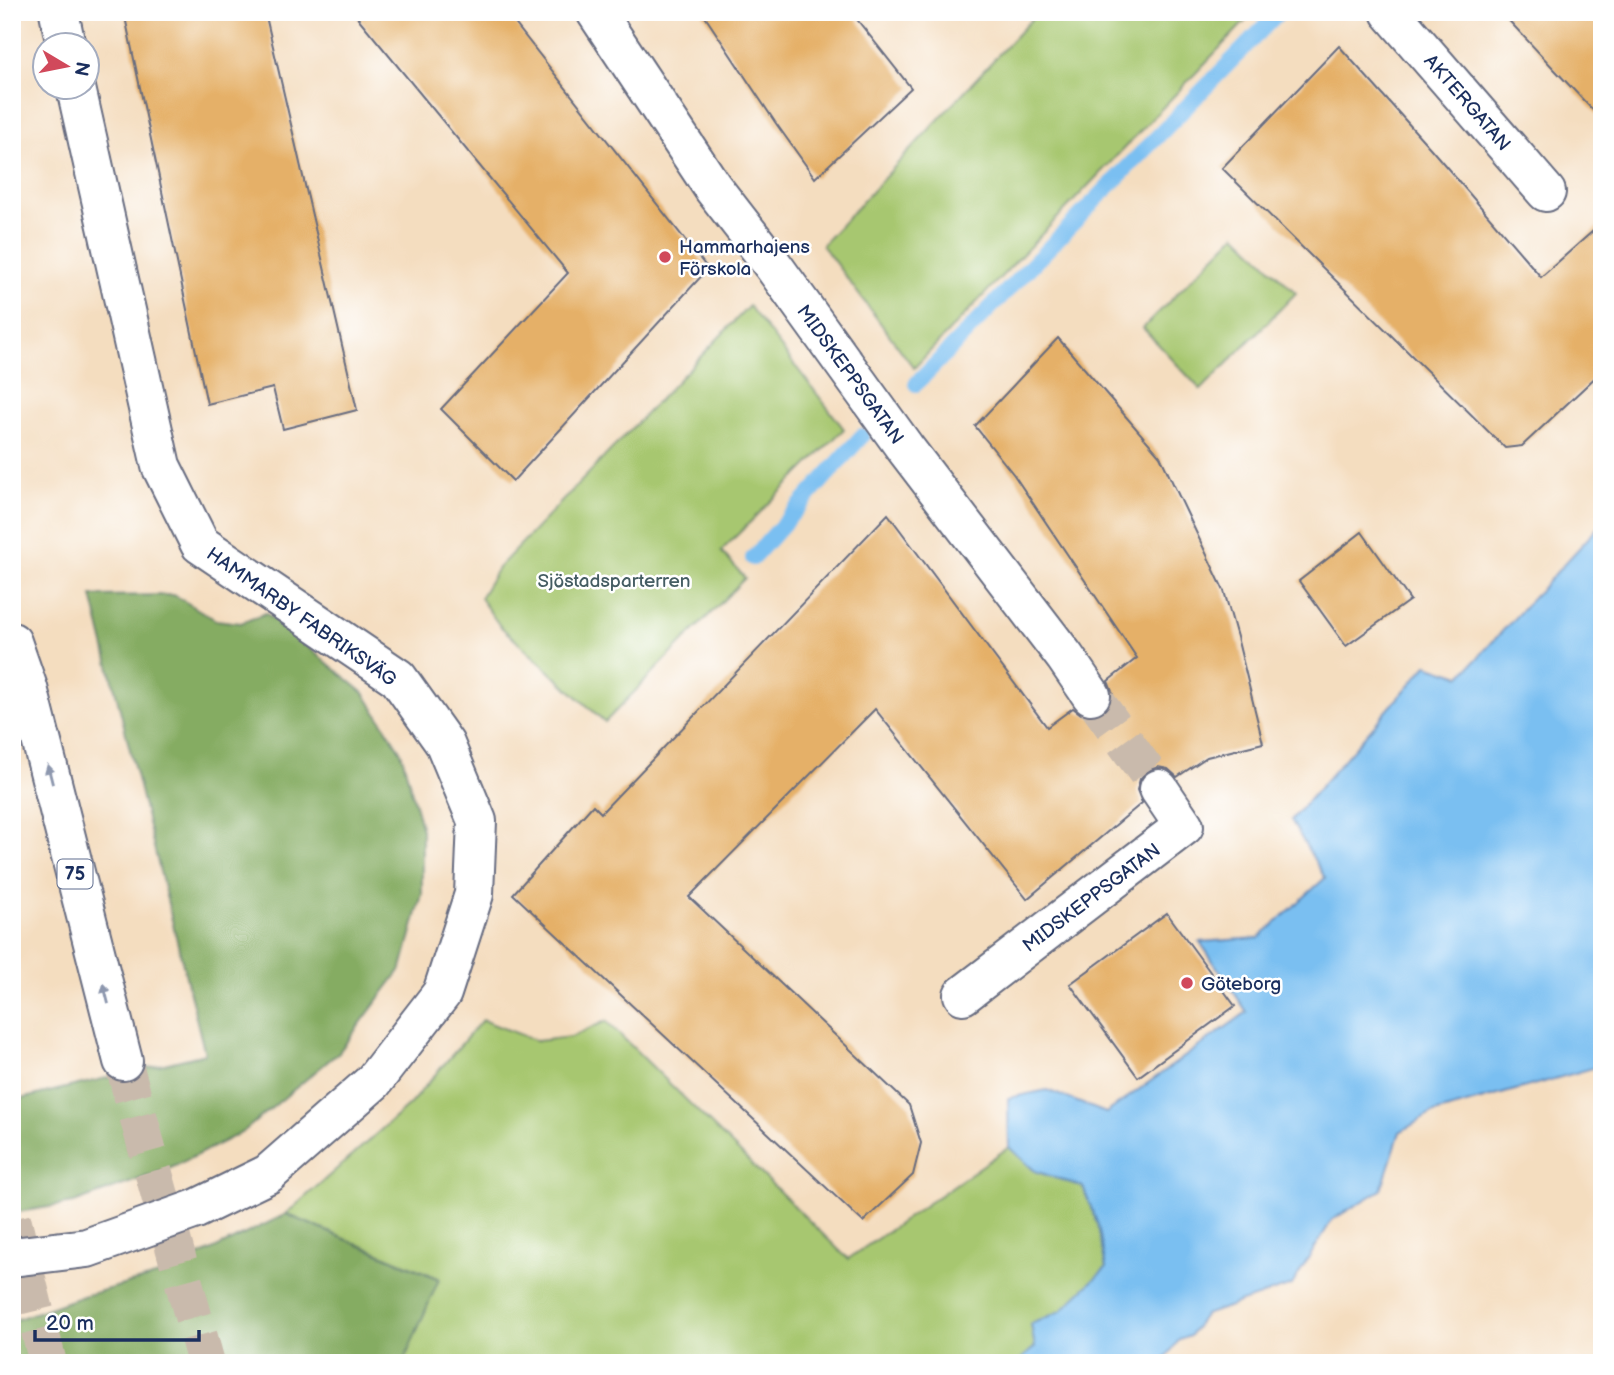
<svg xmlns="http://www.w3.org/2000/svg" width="1614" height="1375" font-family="'Balsamiq Sans',sans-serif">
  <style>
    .green { fill: #a7c76f; stroke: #617b66; stroke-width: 2 }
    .forest { fill: #85ac62; stroke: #506e60; stroke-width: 2 }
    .water { fill: #7abff1; stroke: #4a77a8; stroke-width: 2 }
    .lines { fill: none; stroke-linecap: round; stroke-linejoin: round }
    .stream { stroke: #7abff1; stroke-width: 16 }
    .building { fill: #e5b068 }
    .street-tunnel { stroke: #c9baac; stroke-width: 38; stroke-dasharray: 38 19; stroke-linecap: butt }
    .highway-tunnel { stroke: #c9baac; stroke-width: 38; stroke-dasharray: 38 19; stroke-linecap: butt }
    .street-casing { stroke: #676c80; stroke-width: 42 }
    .highway-casing { stroke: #676c80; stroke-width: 42 }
    .street { stroke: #fff; stroke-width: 38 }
    .highway { stroke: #fff; stroke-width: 38 }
    .oneway { fill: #8d97ae }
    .poi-dot { fill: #d1495b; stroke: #fff; stroke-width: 2.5 }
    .labels { text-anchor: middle; stroke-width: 5; stroke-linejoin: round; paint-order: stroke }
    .shield { fill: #fff; stroke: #5f6d8e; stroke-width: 2 }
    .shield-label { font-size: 18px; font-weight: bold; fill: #1b2f5e }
    .street-label { font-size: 19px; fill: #1b2f5e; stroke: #fff }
    .poi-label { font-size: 19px; fill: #1b2f5e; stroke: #fff; text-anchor: start }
    .park-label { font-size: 19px; fill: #455d63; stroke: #fff }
  </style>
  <rect width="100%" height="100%" fill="#fff"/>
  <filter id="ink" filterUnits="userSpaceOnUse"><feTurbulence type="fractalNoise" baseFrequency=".0143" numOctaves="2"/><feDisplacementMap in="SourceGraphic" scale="14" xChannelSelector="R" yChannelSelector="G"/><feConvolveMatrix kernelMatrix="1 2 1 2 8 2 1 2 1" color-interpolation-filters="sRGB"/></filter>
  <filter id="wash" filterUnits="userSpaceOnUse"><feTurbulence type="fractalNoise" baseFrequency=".00686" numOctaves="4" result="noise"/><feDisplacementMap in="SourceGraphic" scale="28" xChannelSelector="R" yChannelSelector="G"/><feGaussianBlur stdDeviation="1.57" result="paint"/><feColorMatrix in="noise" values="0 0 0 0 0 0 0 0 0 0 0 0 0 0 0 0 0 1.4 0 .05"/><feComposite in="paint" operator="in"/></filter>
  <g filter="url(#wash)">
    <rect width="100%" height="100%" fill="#f4ddbf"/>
    <path class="green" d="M 1038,12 L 1254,12 L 914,368 L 822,245 Z
      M 1236,234 L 1296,293 L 1201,390 L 1143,328 Z
      M 749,306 L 844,429 L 721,551 L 745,578 L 605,722 L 500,626 L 480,598 L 498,568 Z
      M 482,1020 L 537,1041 L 571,1037 L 606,1021 L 848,1259 L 1009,1147 L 1035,1171 L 1083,1187 L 1098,1225 L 1106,1268 L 1061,1311 L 1031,1324 L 1035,1347 L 1017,1363 L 403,1363 L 439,1278 L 286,1214 L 410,1104 Z"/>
    <path class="forest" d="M 174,595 L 216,620 L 241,623 L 266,613 L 364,693 L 401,752 L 422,830 L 422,894 L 402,968 L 339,1052 L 243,1132 L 173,1167 L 74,1203 L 12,1213 L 12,1101 L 205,1054 L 92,596 Z
      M 286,1214 L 439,1279 L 403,1363 L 12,1363 L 12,1321 L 83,1296 L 163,1274 Z"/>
    <path class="water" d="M 1602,523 L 1602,1063 L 1600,1066 L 1431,1114 L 1400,1132 L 1381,1190 L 1332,1220 L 1292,1285 L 1204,1315 L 1190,1336 L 1179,1340 L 1162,1363 L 1017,1363 L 1035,1347 L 1031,1324 L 1061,1311 L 1106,1268 L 1098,1225 L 1083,1187 L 1035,1171 L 1009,1147 L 1008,1098 L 1047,1090 L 1106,1113 L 1247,1012 L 1200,942 L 1259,938 L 1325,878 L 1291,820 L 1427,665 L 1461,676 Z"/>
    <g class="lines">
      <path class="stream" d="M 916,384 L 1279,12
        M 753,558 L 862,436"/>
    </g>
    <g id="blocks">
      <path class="building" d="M 124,12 L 265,12 L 357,410 L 283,429 L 273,388 L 207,404 Z
        M 353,12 L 506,12 L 708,269 L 513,481 L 441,409 L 568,273 Z
        M 702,12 L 851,12 L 911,88 L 815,178 L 775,122 Z
        M 1501,12 L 1602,12 L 1602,120 L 1555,70 Z
        M 1339,46 L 1431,149 L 1541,277 L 1602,223 L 1602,371 L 1522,446 L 1505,448 L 1222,168 Z
        M 1058,338 L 1160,456 L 1224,591 L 1237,637 L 1263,743 L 1207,757 L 1177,777 L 1168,769 L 1158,767 L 1147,771 L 1140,779 L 1137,790 L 1142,803 L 1027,899 L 875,709 L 689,897 L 909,1105 L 921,1143 L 913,1175 L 863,1222 L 513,894 L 593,805 L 601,813 L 888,514 L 1047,727 L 1073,708 L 1081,714 L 1092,717 L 1104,713 L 1110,705 L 1113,694 L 1108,681 L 1137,658 L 1014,475 L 975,426 Z
        M 1362,532 L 1410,600 L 1346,646 L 1299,581 Z
        M 1167,913 L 1235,1006 L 1138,1077 L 1070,984 Z"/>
    </g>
  </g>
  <g filter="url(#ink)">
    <use href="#blocks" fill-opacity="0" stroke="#676c80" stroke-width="2"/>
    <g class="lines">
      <path class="street-tunnel" d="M 1091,695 L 1159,789"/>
      <path class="highway-tunnel" d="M 123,1061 L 206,1363
        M 12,1219 L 48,1363"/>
      <defs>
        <path id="street" d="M 59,12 L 66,46
          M 596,12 L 713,188 L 772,264 L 905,448 L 1065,657 L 1091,695
          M 1390,12 L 1546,192
          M 963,995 L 1184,826 L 1159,789
          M 12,1257 L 87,1248 L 196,1209 L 268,1174 L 373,1082 L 442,993 L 474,894 L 477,821 L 445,744 L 398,678 L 200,544 L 161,466 L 76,88"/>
        <path id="highway" d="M 12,642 L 28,688 L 123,1061"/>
      </defs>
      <use href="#street" class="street-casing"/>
      <use href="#highway" class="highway-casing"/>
      <use href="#street" class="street"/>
      <use href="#highway" class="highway"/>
    </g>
    <defs><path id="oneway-solid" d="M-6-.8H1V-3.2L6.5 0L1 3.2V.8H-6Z" transform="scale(1.75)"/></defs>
    <g class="oneway">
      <use href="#oneway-solid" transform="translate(50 774) rotate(-104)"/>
      <use href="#oneway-solid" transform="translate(106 994) rotate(-104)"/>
    </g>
  </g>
  <g class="poi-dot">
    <circle cx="665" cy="257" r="7"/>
    <circle cx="1187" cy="983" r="7"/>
  </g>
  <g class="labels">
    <rect class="shield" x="57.5" y="859.5" width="35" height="29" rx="5"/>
    <g class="shield-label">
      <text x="75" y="880">75</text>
    </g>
    <g class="street-label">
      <text transform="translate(1468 102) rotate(49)" y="7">AKTERGATAN</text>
      <text transform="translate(851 374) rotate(54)" y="7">MIDSKEPPSGATAN</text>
      <text transform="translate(302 616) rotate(35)" y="7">HAMMARBY FABRIKSVÄG</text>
      <text transform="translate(1091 897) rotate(-37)" y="7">MIDSKEPPSGATAN</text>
    </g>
    <g class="poi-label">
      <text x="679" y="253">Hammarhajens<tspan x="679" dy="22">Förskola</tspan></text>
      <text x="1201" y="990">Göteborg</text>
    </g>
    <g class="park-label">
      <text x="614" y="587">Sjöstadsparterren</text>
    </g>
  </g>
  <rect width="1614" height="1375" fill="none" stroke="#fff" stroke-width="42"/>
  <g transform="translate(66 66) rotate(100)"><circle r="33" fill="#ffffff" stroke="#a4acbf" stroke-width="2"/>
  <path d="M0-5L12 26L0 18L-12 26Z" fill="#d1495b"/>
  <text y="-10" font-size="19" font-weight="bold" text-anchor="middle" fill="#1b2f5e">N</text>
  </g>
  <path d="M35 1330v10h164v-10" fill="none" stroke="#1b2f5e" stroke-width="3.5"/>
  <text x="46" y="1330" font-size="21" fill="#1b2f5e" stroke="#ffffff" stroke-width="5" paint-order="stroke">20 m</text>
</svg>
